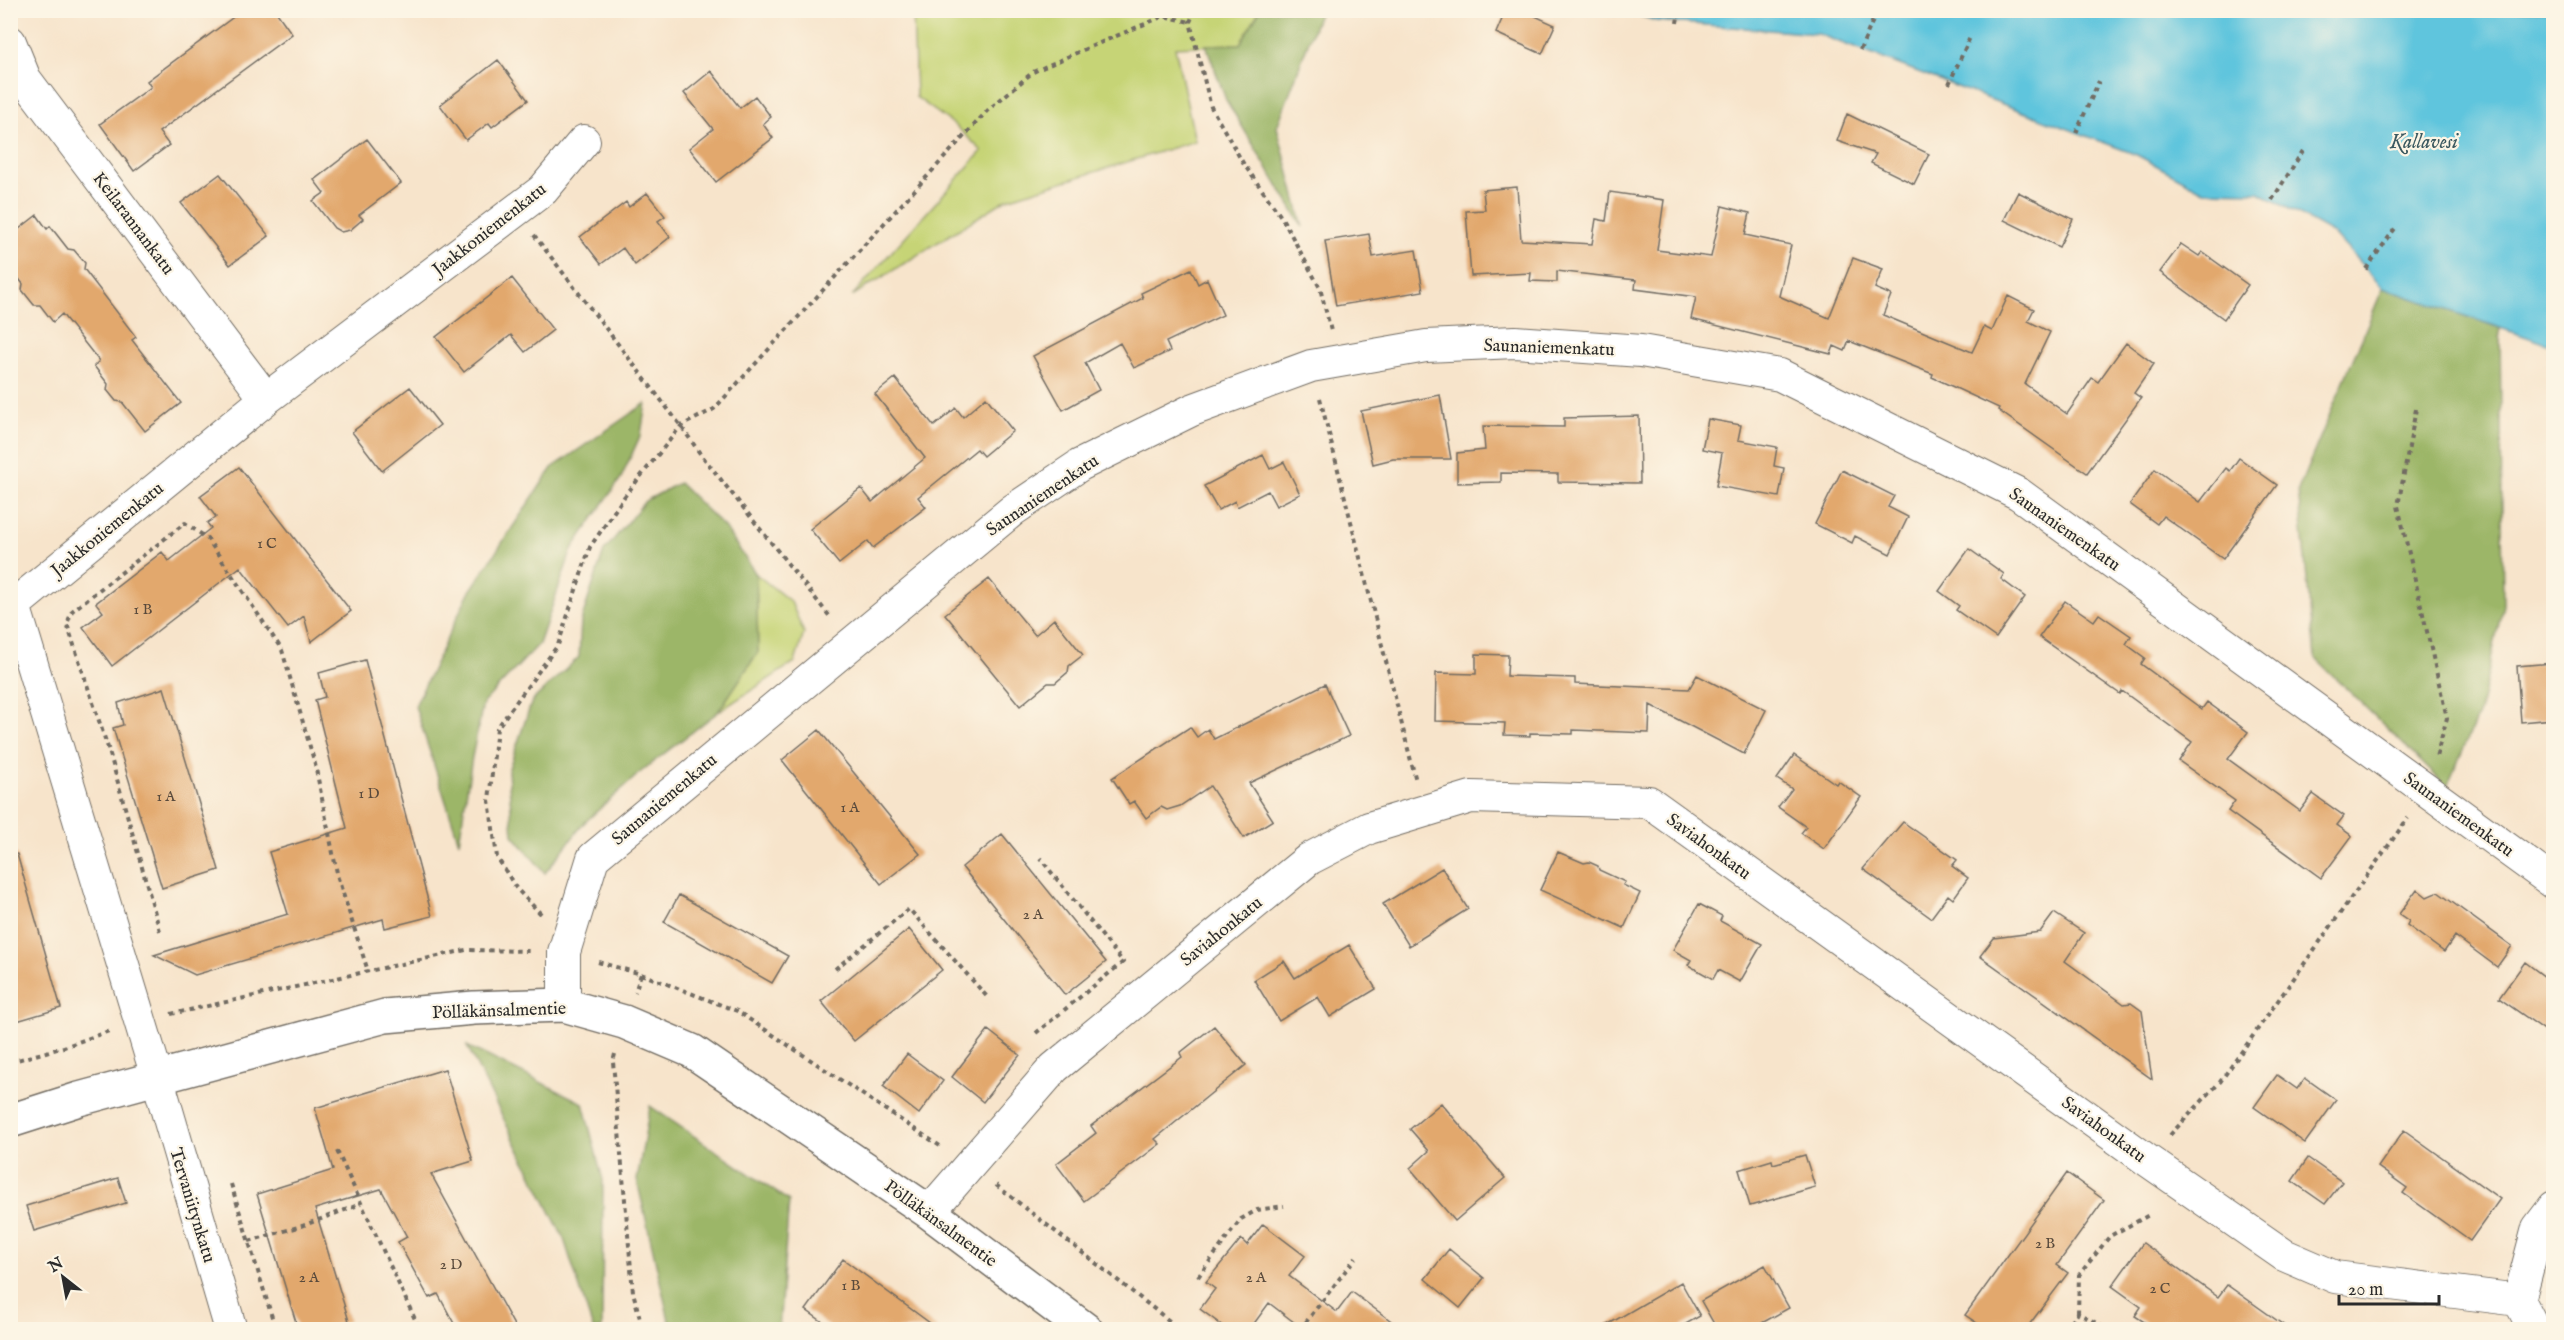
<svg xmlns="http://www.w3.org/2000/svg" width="2564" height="1340" font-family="'IM FELL English',serif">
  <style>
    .green { fill: #c6d476; stroke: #788050; stroke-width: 1.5 }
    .forest { fill: #9cb667; stroke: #647049; stroke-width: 1.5 }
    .water { fill: #5fc5dd; stroke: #457884; stroke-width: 1.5 }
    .building { fill: #e2a86d }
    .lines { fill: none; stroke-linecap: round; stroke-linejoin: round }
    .minor-casing { stroke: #726c63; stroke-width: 34 }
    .tertiary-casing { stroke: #726c63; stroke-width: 36 }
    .path { stroke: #726c63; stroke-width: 4; stroke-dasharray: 4.5 4.5; stroke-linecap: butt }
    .minor { stroke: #fff; stroke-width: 32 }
    .tertiary { stroke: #fff; stroke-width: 33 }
    .labels { text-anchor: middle; stroke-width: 4.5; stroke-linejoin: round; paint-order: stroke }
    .number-label { font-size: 15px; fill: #594a3c }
    .street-label { font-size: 18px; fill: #2b2b2b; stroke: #fcf5e5 }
    .water-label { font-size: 20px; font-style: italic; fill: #3b5960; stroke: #fcf5e5 }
  </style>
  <rect width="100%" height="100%" fill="#fcf5e5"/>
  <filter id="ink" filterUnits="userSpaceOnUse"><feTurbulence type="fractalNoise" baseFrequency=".0167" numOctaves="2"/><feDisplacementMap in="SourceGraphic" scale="12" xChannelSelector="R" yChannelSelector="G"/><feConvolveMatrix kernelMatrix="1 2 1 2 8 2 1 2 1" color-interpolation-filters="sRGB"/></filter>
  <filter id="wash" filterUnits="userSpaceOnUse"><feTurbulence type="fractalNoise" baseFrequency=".008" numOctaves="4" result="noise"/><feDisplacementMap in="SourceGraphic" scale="24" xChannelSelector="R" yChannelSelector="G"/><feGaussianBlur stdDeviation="1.35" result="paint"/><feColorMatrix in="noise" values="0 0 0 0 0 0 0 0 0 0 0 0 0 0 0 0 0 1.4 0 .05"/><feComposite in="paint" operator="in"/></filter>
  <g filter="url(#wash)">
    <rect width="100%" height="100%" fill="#f7e4cb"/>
    <path class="green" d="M 913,11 L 1260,11 L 1240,44 L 1175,47 L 1195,141 L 1007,199 L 852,296 L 982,151 L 956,126 L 916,97 Z
      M 756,574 L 791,602 L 804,633 L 795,662 L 718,712 L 758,652 Z"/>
    <path class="forest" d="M 1260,10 L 1320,11 L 1277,127 L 1303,227 L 1226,100 L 1206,45 L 1240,44 Z
      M 2383,288 L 2500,328 L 2503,605 L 2480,710 L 2447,787 L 2315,658 L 2298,490 Z
      M 646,403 L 641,434 L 621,478 L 572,549 L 539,644 L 483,703 L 472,757 L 459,842 L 415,706 L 468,594 L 552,468 Z
      M 679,483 L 725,528 L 756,574 L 758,652 L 718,712 L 643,770 L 584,823 L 545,873 L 513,835 L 508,771 L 532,701 L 579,657 L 581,621 L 604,551 L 645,501 Z
      M 467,1046 L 583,1103 L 603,1180 L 602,1329 L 593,1329 L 564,1239 Z
      M 650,1106 L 789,1201 L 779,1329 L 671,1329 L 637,1180 Z"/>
    <path class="water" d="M 1625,11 L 2553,11 L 2553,346 L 2383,288 L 2334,234 L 2259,192 L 2204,191 L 2137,155 L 1818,34 L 1656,21 Z"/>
    <g id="blocks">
      <path class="building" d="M 243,10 L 275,10 L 292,34 L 159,132 L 169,145 L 134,171 L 100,124 L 151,87 L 147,81 Z
        M 1506,10 L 1522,10 L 1555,25 L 1542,54 L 1496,33 Z
        M 498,60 L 528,100 L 492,127 L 489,123 L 466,140 L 440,105 Z
        M 711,71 L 740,108 L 755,96 L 771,117 L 763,124 L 773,138 L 716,182 L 689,148 L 713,129 L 684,93 Z
        M 1847,114 L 1929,154 L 1914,184 L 1871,163 L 1876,154 L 1837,141 Z
        M 367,139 L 401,183 L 359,215 L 363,219 L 350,230 L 341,232 L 334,228 L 313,201 L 324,193 L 314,180 Z
        M 220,174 L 269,236 L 230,265 L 181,203 Z
        M 1517,187 L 1521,240 L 1592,244 L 1596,219 L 1606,221 L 1610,192 L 1664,200 L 1657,250 L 1711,257 L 1722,206 L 1750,213 L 1745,235 L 1791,245 L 1779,296 L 1829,318 L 1853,258 L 1883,269 L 1875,288 L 1891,295 L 1883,315 L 1972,352 L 1984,327 L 1992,331 L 2008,296 L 2034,309 L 2028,321 L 2050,332 L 2025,384 L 2067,414 L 2092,378 L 2098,382 L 2126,343 L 2154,364 L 2134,393 L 2141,398 L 2087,473 L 1998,410 L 1999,408 L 1932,377 L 1933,374 L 1849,341 L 1845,351 L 1834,346 L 1831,354 L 1691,319 L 1696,297 L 1635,289 L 1636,280 L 1557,271 L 1557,282 L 1530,281 L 1531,273 L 1471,276 L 1466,211 L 1485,210 L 1483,190 Z
        M 2018,192 L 2073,219 L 2059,247 L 2004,220 Z
        M 647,193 L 665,216 L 658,221 L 670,237 L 635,265 L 623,248 L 601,264 L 580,237 L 626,202 L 629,207 Z
        M 37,215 L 47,229 L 50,226 L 68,249 L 74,250 L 85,263 L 84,269 L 136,337 L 132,340 L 181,403 L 145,431 L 122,402 L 116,401 L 107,390 L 108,384 L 94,366 L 99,361 L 62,314 L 53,322 L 40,305 L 34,305 L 22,290 L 23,284 L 10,267 L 10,236 Z
        M 1369,234 L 1373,257 L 1416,250 L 1423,291 L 1336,306 L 1325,241 Z
        M 2181,244 L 2199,256 L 2202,252 L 2248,285 L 2224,319 L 2160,272 Z
        M 1191,269 L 1198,284 L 1207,279 L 1223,315 L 1166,342 L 1170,351 L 1134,368 L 1120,343 L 1085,363 L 1099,390 L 1063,410 L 1033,356 L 1143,298 L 1141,293 Z
        M 512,278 L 553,330 L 525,352 L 511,335 L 464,372 L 436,337 Z
        M 895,378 L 934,426 L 956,408 L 963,417 L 986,397 L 1013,431 L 983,456 L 977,449 L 918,497 L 926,507 L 873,548 L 868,541 L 839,564 L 810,529 L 861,488 L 872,502 L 925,458 L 875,394 Z
        M 410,387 L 440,425 L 382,471 L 352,432 Z
        M 1440,395 L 1451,459 L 1393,459 L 1373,464 L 1361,411 Z
        M 1639,416 L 1640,483 L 1558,482 L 1558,474 L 1501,473 L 1501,482 L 1457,483 L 1457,453 L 1485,450 L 1483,426 L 1564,427 L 1564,418 Z
        M 1708,419 L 1741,425 L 1738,440 L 1777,447 L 1774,466 L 1784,468 L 1779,497 L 1716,486 L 1722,453 L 1702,449 Z
        M 1263,455 L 1270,469 L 1284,462 L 1300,494 L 1276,506 L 1268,491 L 1237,507 L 1235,501 L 1218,510 L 1204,486 Z
        M 2239,458 L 2277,485 L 2223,559 L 2163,516 L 2157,524 L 2130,504 L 2155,469 L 2200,502 L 2226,468 L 2230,471 Z
        M 239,467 L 351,611 L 311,642 L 304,616 L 288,628 L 240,567 L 112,666 L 83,627 L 103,612 L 96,603 L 162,552 L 169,561 L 211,528 L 207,523 L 216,517 L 200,496 Z
        M 1842,470 L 1894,496 L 1888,507 L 1908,517 L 1890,554 L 1855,536 L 1852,543 L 1815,524 Z
        M 1969,549 L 2004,574 L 2001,579 L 2025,597 L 1996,638 L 1956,610 L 1959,606 L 1939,591 Z
        M 989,579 L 1035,635 L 1054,619 L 1083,655 L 1069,666 L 1068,672 L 1055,683 L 1048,683 L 1020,706 L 945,614 Z
        M 2065,601 L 2094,621 L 2099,614 L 2131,636 L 2126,644 L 2145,658 L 2141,664 L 2202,709 L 2207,702 L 2248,732 L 2228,759 L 2300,811 L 2313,794 L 2344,816 L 2337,825 L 2352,836 L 2321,878 L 2228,811 L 2235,801 L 2179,761 L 2192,742 L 2122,691 L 2120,694 L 2039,637 Z
        M 1476,654 L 1508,655 L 1507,676 L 1575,678 L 1575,684 L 1689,689 L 1697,675 L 1766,710 L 1744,754 L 1650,705 L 1649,733 L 1573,730 L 1573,734 L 1530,733 L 1530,736 L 1504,735 L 1505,723 L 1435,721 L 1436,673 L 1476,674 Z
        M 365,660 L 432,916 L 385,928 L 383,919 L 195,975 L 154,955 L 288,914 L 269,852 L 347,828 L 315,700 L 325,697 L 319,673 Z
        M 2553,663 L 2553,719 L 2521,722 L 2517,666 Z
        M 1325,684 L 1349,736 L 1249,783 L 1273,820 L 1244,838 L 1210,786 L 1180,806 L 1167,810 L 1161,807 L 1146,818 L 1134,801 L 1129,804 L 1112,778 L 1190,727 L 1197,737 L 1208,729 L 1214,739 Z
        M 164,688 L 219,870 L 162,888 L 113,728 L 123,725 L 118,703 Z
        M 819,730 L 920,854 L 881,884 L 782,760 Z
        M 1794,755 L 1836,784 L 1838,781 L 1861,797 L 1824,849 L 1801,833 L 1806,827 L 1778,807 L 1792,789 L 1777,779 Z
        M 1903,822 L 1957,860 L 1952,866 L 1968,878 L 1953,899 L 1948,895 L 1931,918 L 1863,869 Z
        M 1002,834 L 1106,962 L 1065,995 L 962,867 Z
        M 1558,852 L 1584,863 L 1589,862 L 1598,866 L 1599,870 L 1625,882 L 1623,885 L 1640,893 L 1624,928 L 1540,890 Z
        M 17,854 L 61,1008 L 10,1023 L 10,855 Z
        M 1442,868 L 1468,909 L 1409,946 L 1383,904 Z
        M 2417,889 L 2427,897 L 2438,892 L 2512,946 L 2497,967 L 2455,936 L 2444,952 L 2407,925 L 2409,921 L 2399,914 Z
        M 679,895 L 788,956 L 772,983 L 664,922 Z
        M 1699,904 L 1722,916 L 1720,921 L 1762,944 L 1740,982 L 1718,970 L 1713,979 L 1688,965 L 1691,960 L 1673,950 Z
        M 2054,913 L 2084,933 L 2065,961 L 2124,1004 L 2131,1003 L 2142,1011 L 2152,1079 L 1980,956 L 1994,938 L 2040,932 Z
        M 909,929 L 942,970 L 854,1041 L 821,1001 Z
        M 1349,945 L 1376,989 L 1330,1017 L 1318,997 L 1279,1021 L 1254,980 L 1284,961 L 1295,978 Z
        M 2525,962 L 2553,983 L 2553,1036 L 2499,998 Z
        M 1214,1026 L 1246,1065 L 1155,1139 L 1160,1144 L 1084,1201 L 1056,1164 L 1096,1133 L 1091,1126 L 1182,1057 L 1180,1053 Z
        M 988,1030 L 1020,1055 L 983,1102 L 952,1077 Z
        M 907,1054 L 943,1081 L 919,1114 L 883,1086 Z
        M 445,1069 L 473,1161 L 431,1174 L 516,1329 L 457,1329 L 438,1294 L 429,1298 L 398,1242 L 407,1237 L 381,1189 L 315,1209 L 349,1321 L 321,1329 L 298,1329 L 257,1194 L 333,1170 L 315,1108 Z
        M 2277,1075 L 2297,1089 L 2305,1078 L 2336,1100 L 2305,1143 L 2254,1107 Z
        M 1441,1103 L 1505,1178 L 1455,1221 L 1410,1168 L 1429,1151 L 1410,1129 Z
        M 2404,1130 L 2500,1199 L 2470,1241 L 2403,1193 L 2407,1188 L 2378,1167 Z
        M 1805,1155 L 1815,1187 L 1750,1206 L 1739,1170 L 1772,1160 L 1773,1164 Z
        M 2308,1158 L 2342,1182 L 2325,1204 L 2292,1181 Z
        M 2067,1173 L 2104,1200 L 2057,1265 L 2068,1273 L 2026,1329 L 1986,1329 L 1965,1315 Z
        M 118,1178 L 126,1203 L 34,1231 L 26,1206 Z
        M 1263,1224 L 1305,1256 L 1289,1276 L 1337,1312 L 1352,1292 L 1402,1329 L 1303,1329 L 1269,1303 L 1250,1329 L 1227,1329 L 1200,1309 L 1215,1289 L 1206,1282 L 1241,1239 L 1247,1245 Z
        M 2143,1243 L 2218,1297 L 2227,1285 L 2289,1329 L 2155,1329 L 2135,1316 L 2141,1307 L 2112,1286 Z
        M 1449,1249 L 1484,1278 L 1460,1308 L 1425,1279 Z
        M 843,1259 L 938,1329 L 833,1329 L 806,1310 Z
        M 1765,1265 L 1789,1308 L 1751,1329 L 1717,1329 L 1701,1301 Z
        M 1681,1282 L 1700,1316 L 1677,1329 L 1600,1329 Z"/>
    </g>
  </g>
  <g filter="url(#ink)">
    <use href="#blocks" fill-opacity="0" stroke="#726c63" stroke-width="1.5"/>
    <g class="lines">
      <defs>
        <path id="minor" d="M 10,42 L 25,79 L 266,399
          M 564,1005 L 564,952 L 593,858 L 1013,510 L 1080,465 L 1192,410 L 1311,366 L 1426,346 L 1515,342 L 1641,351 L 1780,375 L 2019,494 L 2554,883
          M 929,1212 L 1054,1068 L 1309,859 L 1369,828 L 1471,797 L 1649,802 L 2147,1160 L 2284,1255 L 2335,1277 L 2519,1300
          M 231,1330 L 158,1080 L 14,605 L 266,399 L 543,190 L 584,141
          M 2532,1330 L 2532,1325 L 2519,1300 L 2538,1228 L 2554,1207"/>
        <path id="tertiary" d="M 10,1121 L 79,1099 L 385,1016 L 474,1008 L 564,1005 L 624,1022 L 692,1051 L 929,1212 L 1086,1330"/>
      </defs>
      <use href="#minor" class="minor-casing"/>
      <use href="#tertiary" class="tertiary-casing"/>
      <path class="path" d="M 1195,10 L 1190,22 L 1211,107 L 1243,163 L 1282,218 L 1320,288 L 1331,331
        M 1677,23 L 1679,10
        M 1860,50 L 1874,18
        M 1949,84 L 1971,35
        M 2076,133 L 2099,81
        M 2272,200 L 2304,149
        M 534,235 L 681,426 L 699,452 L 831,618
        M 2366,269 L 2396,227
        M 1320,398 L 1416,781
        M 2416,409 L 2398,506 L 2447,718 L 2436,757
        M 541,914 L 516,888 L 497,857 L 489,800 L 497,728 L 558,645 L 590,547 L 624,497 L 681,426 L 714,409 L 988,110 L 1033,72 L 1083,50 L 1164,16 L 1190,22
        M 160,931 L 109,751 L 67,624 L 72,611 L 185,523 L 207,538 L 282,650 L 315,764 L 338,878 L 368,971
        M 598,962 L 641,974 L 635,992
        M 835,969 L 909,909 L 989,999
        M 641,974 L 737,1011 L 943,1148
        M 171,1014 L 466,950 L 532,951
        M 1036,1033 L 1123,962 L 1040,858
        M 615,1054 L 613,1062 L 633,1292 L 643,1330
        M 10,1062 L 64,1047 L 109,1031
        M 2170,1135 L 2220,1082 L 2408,818
        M 337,1151 L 420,1330
        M 231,1184 L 276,1330
        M 996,1185 L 1181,1330
        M 249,1241 L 302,1226 L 361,1204
        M 1198,1277 L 1241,1219 L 1257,1210 L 1284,1206
        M 2078,1313 L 2079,1275 L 2110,1236 L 2149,1215
        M 1300,1330 L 1356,1257
        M 2066,1330 L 2078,1313 L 2109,1330"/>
      <use href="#minor" class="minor"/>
      <use href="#tertiary" class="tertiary"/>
    </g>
  </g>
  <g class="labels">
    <g class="number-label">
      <text x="267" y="548">1 C</text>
      <text x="143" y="614">1 B</text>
      <text x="369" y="798">1 D</text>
      <text x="166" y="801">1 A</text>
      <text x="850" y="812">1 A</text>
      <text x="1033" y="919">2 A</text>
      <text x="2045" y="1248">2 B</text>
      <text x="451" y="1269">2 D</text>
      <text x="309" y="1282">2 A</text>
      <text x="1256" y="1282">2 A</text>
      <text x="851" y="1290">1 B</text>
      <text x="2160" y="1293">2 C</text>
    </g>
    <g class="street-label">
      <text transform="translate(134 223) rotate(53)" y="6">Keilarannankatu</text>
      <text transform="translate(489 229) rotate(-38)" y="6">Jaakkoniemenkatu</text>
      <text transform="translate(1549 347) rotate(2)" y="6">Saunaniemenkatu</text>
      <text transform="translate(1042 495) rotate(-34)" y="6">Saunaniemenkatu</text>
      <text transform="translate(107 529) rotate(-39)" y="6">Jaakkoniemenkatu</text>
      <text transform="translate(2065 529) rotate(35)" y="6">Saunaniemenkatu</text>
      <text transform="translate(664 799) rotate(-40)" y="6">Saunaniemenkatu</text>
      <text transform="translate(2459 814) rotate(36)" y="6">Saunaniemenkatu</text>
      <text transform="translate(1709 846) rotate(36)" y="6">Saviahonkatu</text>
      <text transform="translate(1221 931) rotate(-39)" y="6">Saviahonkatu</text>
      <text transform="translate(499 1010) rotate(-2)" y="6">Pölläkänsalmentie</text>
      <text transform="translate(2104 1129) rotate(36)" y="6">Saviahonkatu</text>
      <text transform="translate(193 1205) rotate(73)" y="6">Tervaniitynkatu</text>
      <text transform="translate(941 1223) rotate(36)" y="6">Pölläkänsalmentie</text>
    </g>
    <g class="water-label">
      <text x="2424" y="148">Kallavesi</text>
    </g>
  </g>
  <rect width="2564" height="1340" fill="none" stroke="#fcf5e5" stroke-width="36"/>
  <g transform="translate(63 1277) rotate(329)" stroke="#fcf5e5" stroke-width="4.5" paint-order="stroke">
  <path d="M0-4.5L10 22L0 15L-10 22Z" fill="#2b2b2b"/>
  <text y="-9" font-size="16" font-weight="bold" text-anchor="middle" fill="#2b2b2b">N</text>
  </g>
  <path d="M2339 1295v9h100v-9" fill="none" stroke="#2b2b2b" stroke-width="3"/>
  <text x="2348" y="1295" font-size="18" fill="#2b2b2b" stroke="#fcf5e5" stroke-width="4.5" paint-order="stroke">20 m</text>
</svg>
